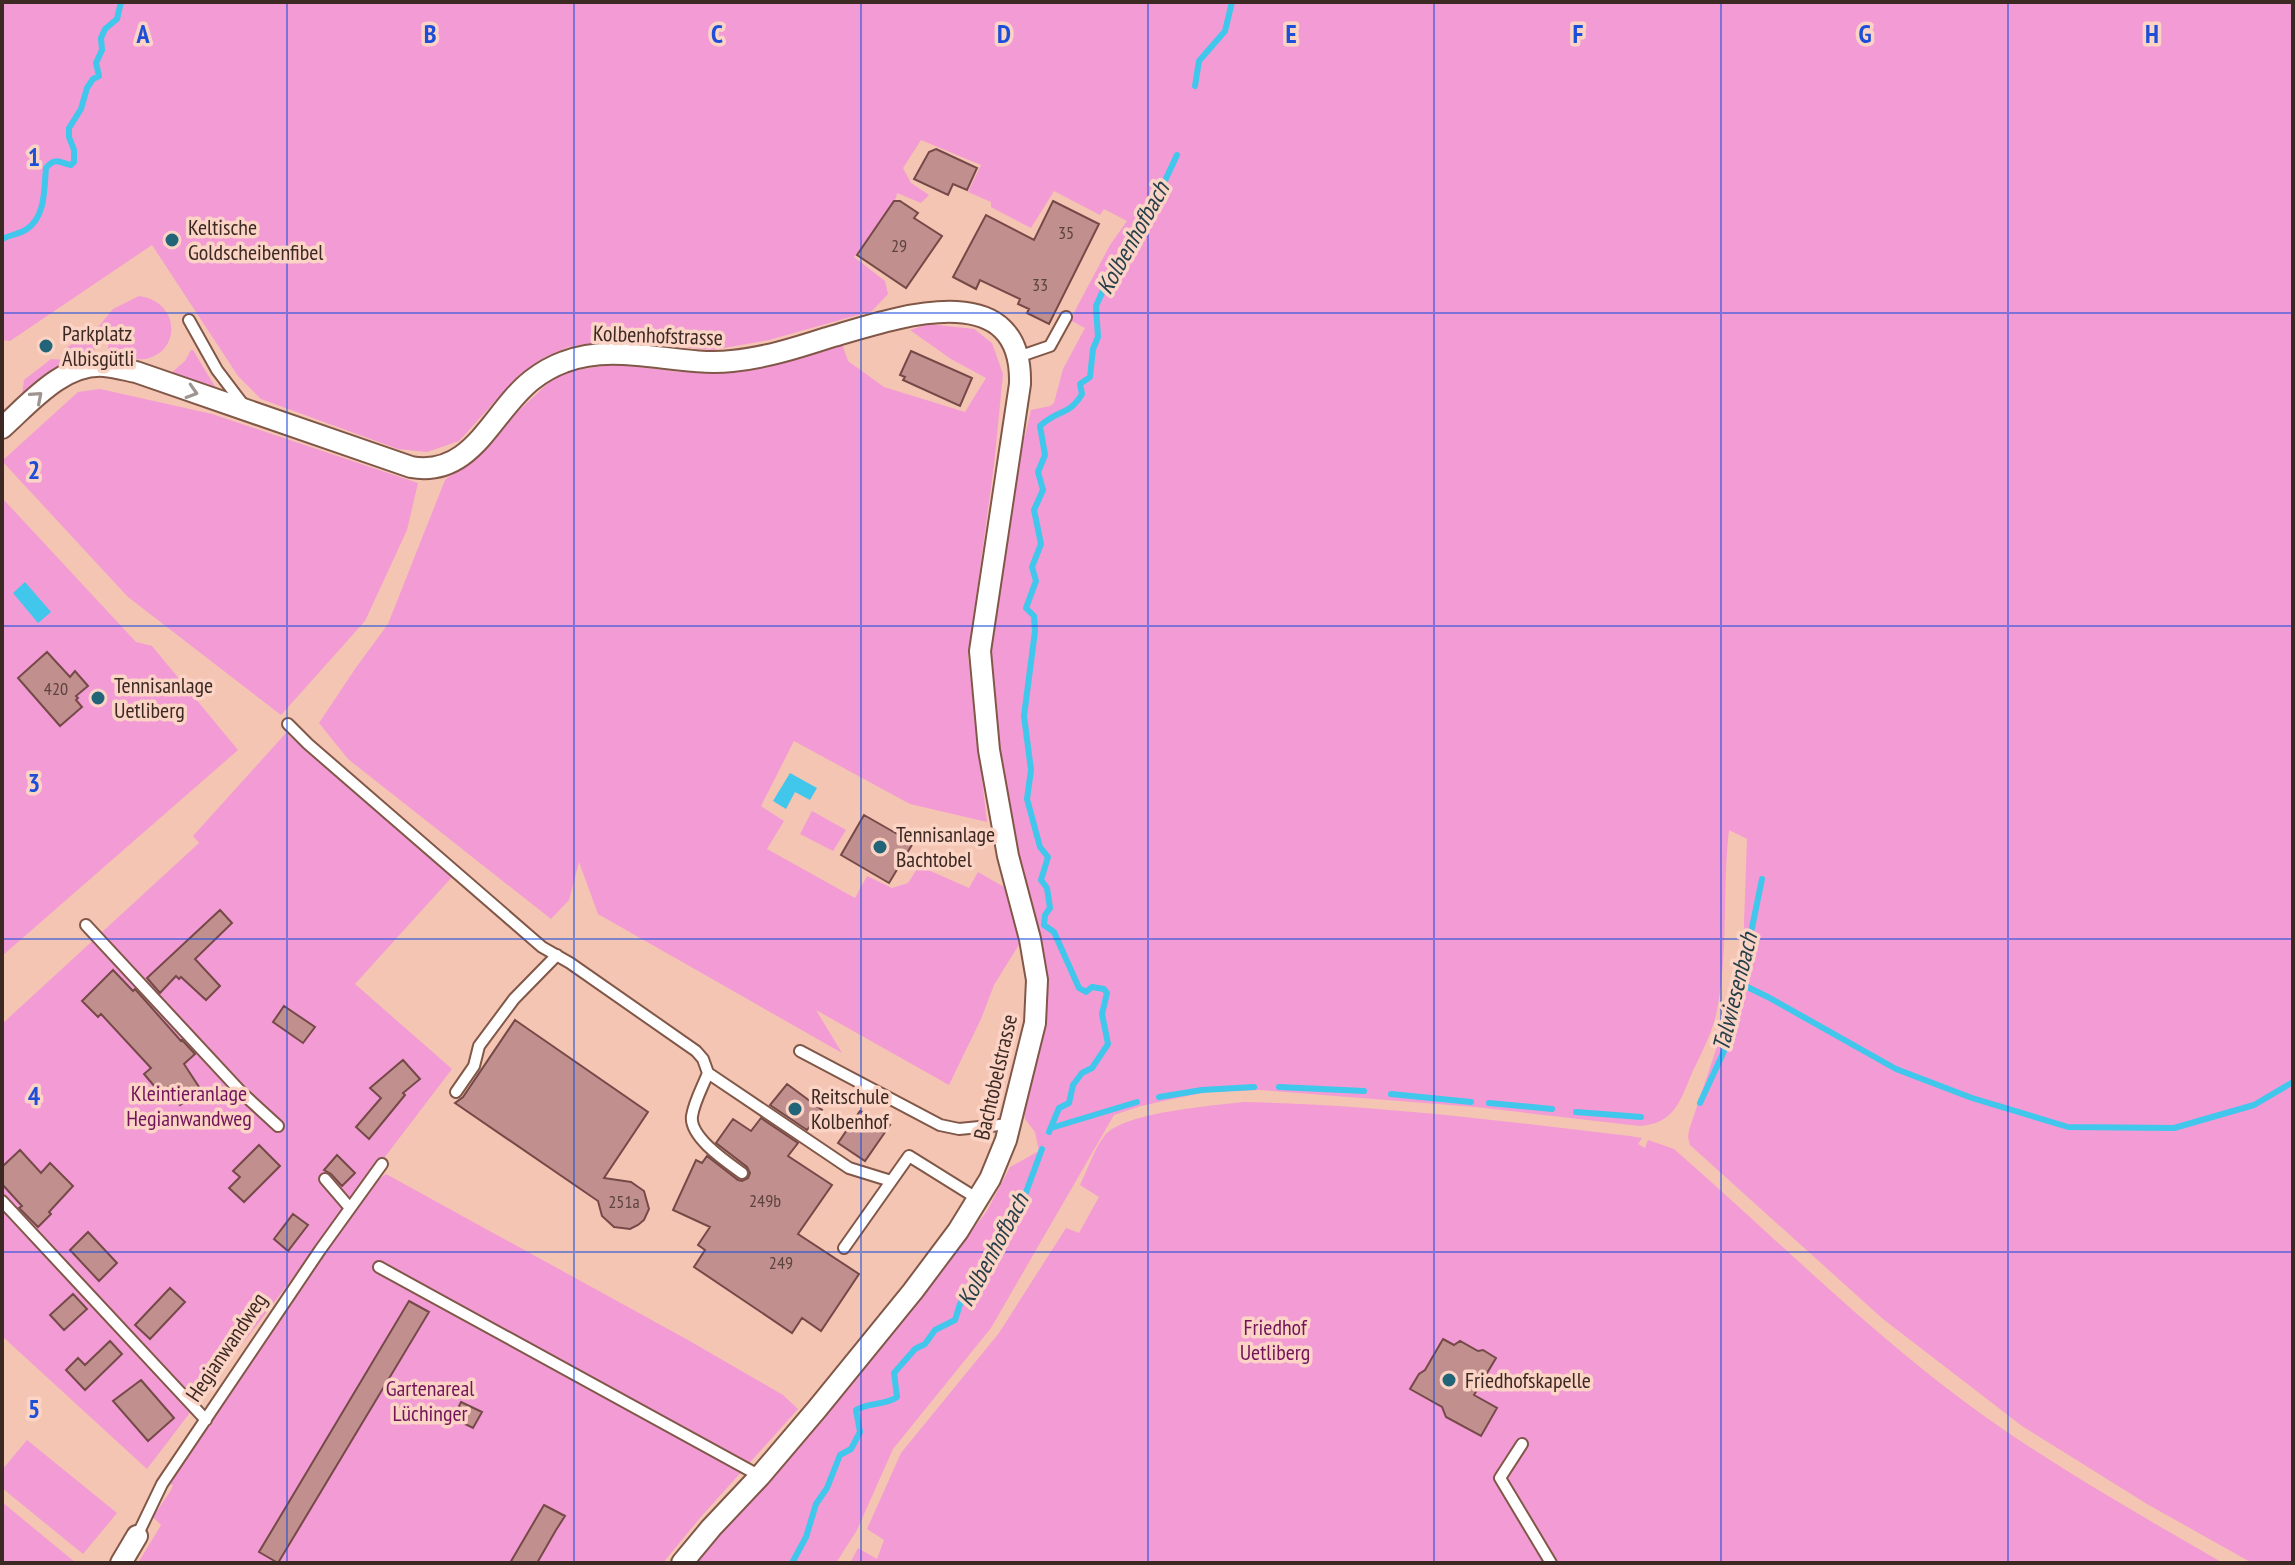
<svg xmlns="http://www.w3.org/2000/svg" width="2295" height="1565" font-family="'PT Sans Narrow',sans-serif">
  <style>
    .green { fill: #f39bd4 }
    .water { fill: #41c6ec }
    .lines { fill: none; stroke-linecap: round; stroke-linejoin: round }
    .stream { stroke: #41c6ec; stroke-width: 6 }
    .building { fill: #c1908e; stroke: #754948; stroke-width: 2 }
    .lane-casing { stroke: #815748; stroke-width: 14 }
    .street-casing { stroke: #815748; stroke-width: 24 }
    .lane { stroke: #fff; stroke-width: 10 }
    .street { stroke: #fff; stroke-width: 20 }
    .oneway { stroke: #9e9491 }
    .grid { fill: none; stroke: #1d4ed8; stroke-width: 2; stroke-opacity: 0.55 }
    .poi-dot { fill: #236578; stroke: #fbd4c6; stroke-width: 3 }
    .labels { text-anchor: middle; stroke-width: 7; stroke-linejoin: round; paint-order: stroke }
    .number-label { font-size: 18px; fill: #5d433e }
    .poi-label { font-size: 22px; fill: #3c2923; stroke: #fbd4c6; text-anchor: start }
    .street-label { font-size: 22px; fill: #3c2923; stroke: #fbd4c6 }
    .park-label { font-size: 22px; fill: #73145b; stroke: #fbd4c6 }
    .water-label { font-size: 24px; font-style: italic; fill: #254049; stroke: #fbd4c6 }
    .grid-label { font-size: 26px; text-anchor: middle; font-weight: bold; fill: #1d4ed8; stroke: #fbd4c6; stroke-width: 7; stroke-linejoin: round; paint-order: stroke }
  </style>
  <rect width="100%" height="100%" fill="#f4c5b3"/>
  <path class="green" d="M 2,2 L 2293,2 L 2293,1563 L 2252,1563 L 2147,1504 L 2022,1426 L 1883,1319 L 1690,1145 L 1688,1137 L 1689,1130 L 1737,987 L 1743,951 L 1747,839 L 1729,830 C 1722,890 1729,955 1716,1015 C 1711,1035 1701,1054 1692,1073 C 1680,1101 1675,1123 1640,1126 L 1475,1107 L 1260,1090 L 1205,1092 L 1141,1106 L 1114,1115 L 991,1328 L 893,1449 L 857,1530 L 836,1563 L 696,1563 L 727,1525 L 804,1441 L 926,1289 L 987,1211 L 1010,1167 L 1039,1151 L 1035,1132 L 1025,1119 L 1023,1108 L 1044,1027 L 994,730 L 989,652 L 1021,436 L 1025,436 L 1031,410 L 1050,406 L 1054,403 L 1063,369 L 1085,328 L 1070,320 L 1110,245 L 1127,221 L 1104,209 L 1100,215 L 1054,191 L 1031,228 L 991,207 L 991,202 L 968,192 L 981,165 L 921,140 L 903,168 L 911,183 L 929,195 L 921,203 L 897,193 L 896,198 L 854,257 L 885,281 L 888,294 L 872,311 L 769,340 L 712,350 L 610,340 L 568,347 L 543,358 L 516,378 L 459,441 L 427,452 L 398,449 L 261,399 L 238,376 L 152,245 L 10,341 L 2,340 Z
    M 139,296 C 180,301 182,352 145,359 C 133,361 119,354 108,351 L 108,341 L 97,341 L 94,351 L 79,354 L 63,350 L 100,325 L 113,309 Z
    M 929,324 L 974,329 L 992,343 L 1003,374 L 994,465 L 968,657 L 987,822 L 910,804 L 794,741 L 761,806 L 784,821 L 767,849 L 855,898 L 867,876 L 892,888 L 908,883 L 919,866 L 969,888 L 978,872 L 1004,887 L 1020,943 L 994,985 L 981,1019 L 949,1085 L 816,1010 L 842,1053 L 598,914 L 579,862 L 569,900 L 551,919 L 348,759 L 319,723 L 355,669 L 388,624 L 445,480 L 559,373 L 615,364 L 679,372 L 733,371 L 842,344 L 848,361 L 884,387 L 965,412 L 986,378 L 951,359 L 910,330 Z
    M 191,350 L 193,350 L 217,390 L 170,374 L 185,361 Z
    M 51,359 L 66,360 L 24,397 L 22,395 L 24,380 Z
    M 100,389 L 212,414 L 418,483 L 407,530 L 365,621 L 281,715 L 128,597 L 2,461 L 78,392 Z
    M 4,500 L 136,642 L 152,646 L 238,750 L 2,956 L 2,502 Z
    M 286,733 L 452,877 L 355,984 L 452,1069 L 147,1469 L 2,1336 L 2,1024 L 199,843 L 193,836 Z
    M 812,811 L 846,830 L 833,851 L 800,834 Z
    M 1243,1102 C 1372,1104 1501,1121 1630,1136 L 1642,1138 L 1638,1144 L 1645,1148 L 1648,1140 L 1674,1149 C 1763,1227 1847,1310 1940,1383 C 2028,1452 2126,1507 2223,1563 L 850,1563 L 858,1548 L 877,1559 L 884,1540 L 867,1529 L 901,1453 L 999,1333 L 1066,1228 L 1079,1233 L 1099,1197 L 1080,1185 C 1087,1171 1095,1147 1105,1135 C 1125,1112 1212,1106 1243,1102 Z
    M 386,1174 L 688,1340 L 783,1395 L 798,1409 L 699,1519 L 663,1563 L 138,1563 L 161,1525 L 153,1517 L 171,1490 L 173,1485 L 170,1484 L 296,1292 L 378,1180 Z
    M 27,1440 L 117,1513 L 83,1554 L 2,1488 L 2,1470 Z
    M 2,1502 L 76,1563 L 2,1563 Z"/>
  <path class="water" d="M 25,582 L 51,612 L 38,623 L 13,593 Z
    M 790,773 L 817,788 L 810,800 L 795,792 L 786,809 L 773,801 Z"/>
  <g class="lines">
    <path class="stream" d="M 1195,86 L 1199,61 L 1225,31 L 1232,2
      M 2,239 C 10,235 20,234 27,229 C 46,216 44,188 46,168 C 55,157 59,162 71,165 L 74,162 L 74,150 L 69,137 L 69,128 L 81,109 L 87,88 L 93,79 L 99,76 L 96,63 L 102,50 L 101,38 L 105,29 L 117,19 L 121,2
      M 1741,984 L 1768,997 L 1896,1069 L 1972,1098 L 2068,1127 L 2174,1128 L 2254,1105 L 2293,1082
      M 1279,1087 L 1364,1091
      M 1391,1094 L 1471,1102
      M 1159,1097 L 1202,1090 L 1254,1087
      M 1489,1103 L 1552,1109
      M 1700,1103 L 1725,1049 L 1731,1030 L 1762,879
      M 1576,1112 L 1641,1117
      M 1051,1128 L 1137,1102
      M 1049,1132 L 1059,1108 L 1069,1103 L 1073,1085 L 1082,1073 L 1092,1068 L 1108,1044 L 1102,1014 L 1107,993 L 1104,989 L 1092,987 L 1086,992 L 1079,988 L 1054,932 L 1044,925 L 1045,915 L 1050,908 L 1047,888 L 1041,880 L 1048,857 L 1040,847 L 1027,799 L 1031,770 L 1024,716 L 1035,631 L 1034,616 L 1026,608 L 1036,581 L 1032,567 L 1041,544 L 1034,510 L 1043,490 L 1038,472 L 1045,455 L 1040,426 C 1058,409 1069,416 1082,394 L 1080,384 L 1090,377 L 1093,349 L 1098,337 L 1096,306 L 1115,264 L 1139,236 L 1177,155
      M 792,1563 L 806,1537 L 816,1504 L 827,1488 L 840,1455 L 851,1449 L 860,1432 L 856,1410 C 869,1402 884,1406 897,1397 L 894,1373 L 915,1349 L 925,1344 L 935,1330 L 955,1320 L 960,1304 L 996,1250 L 1011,1217 L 1022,1203 L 1042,1149"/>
  </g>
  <path class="building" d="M 936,149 L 977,168 L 967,190 L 953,184 L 948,195 L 914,179 L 929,152 Z
    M 894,201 L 900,201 L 918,213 L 914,218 L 942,236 L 906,288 L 857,255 Z
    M 1053,201 L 1099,224 L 1049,324 L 1027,313 L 1029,309 L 1018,304 L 1020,299 L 980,280 L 976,289 L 953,277 L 986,215 L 1034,240 Z
    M 911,351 L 972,378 L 960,406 L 903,380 L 905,377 L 900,375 Z
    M 47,652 L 70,677 L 75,671 L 88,686 L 76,696 L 78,698 L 76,700 L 82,707 L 60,726 L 18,678 Z
    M 864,815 L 913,843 L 889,883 L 841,855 Z
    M 220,910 L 232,923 L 195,959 L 220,986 L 206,1000 L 181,977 L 179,979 L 176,976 L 160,993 L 147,978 Z
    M 113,970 L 133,991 L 135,989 L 181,1041 L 182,1040 L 195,1054 L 184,1064 L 201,1090 L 180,1105 L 168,1087 L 161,1094 L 144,1074 L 151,1068 L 101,1014 L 98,1017 L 82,1001 Z
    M 284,1006 L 315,1027 L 303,1043 L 273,1022 Z
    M 515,1020 L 648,1112 L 604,1178 L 631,1182 L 644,1191 L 649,1209 L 644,1220 L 638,1225 L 630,1229 L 614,1227 L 602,1216 L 598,1201 L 455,1103 L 463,1097 Z
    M 403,1060 L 420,1079 L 403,1093 L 405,1095 L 369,1139 L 356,1127 L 381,1098 L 370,1088 Z
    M 787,1084 L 822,1110 L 807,1130 L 770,1105 Z
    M 860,1111 L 890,1125 L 865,1161 L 838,1143 Z
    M 761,1118 L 798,1143 L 788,1156 L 832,1185 L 798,1234 L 859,1274 L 821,1331 L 802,1318 L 792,1333 L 694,1267 L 705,1250 L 698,1245 L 710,1227 L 673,1210 L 696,1160 L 702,1163 L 707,1156 L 738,1180 L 742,1181 L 748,1178 L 750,1173 L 747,1167 L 716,1143 L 733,1119 L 751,1131 Z
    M 259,1145 L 280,1166 L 244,1202 L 229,1188 L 240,1177 L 233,1171 Z
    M 20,1150 L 41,1173 L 50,1163 L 73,1186 L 49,1212 L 51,1214 L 38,1227 L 19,1208 L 22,1206 L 2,1184 L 2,1167 Z
    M 337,1155 L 355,1173 L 342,1186 L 331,1174 L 324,1170 Z
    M 293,1214 L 308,1225 L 288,1251 L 274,1239 Z
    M 88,1232 L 117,1263 L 99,1281 L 70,1250 Z
    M 170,1288 L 185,1302 L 150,1339 L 135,1325 Z
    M 73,1294 L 87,1309 L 64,1330 L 50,1315 Z
    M 409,1301 L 429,1312 L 278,1563 L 259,1552 Z
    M 1443,1339 L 1454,1345 L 1460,1341 L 1478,1351 L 1483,1350 L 1496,1358 L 1474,1395 L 1497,1408 L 1481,1436 L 1446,1417 L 1442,1407 L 1410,1389 L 1419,1374 L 1425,1370 Z
    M 110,1341 L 122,1354 L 85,1390 L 66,1370 L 78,1358 L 85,1365 Z
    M 141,1380 L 174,1418 L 148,1441 L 113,1401 Z
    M 461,1402 L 482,1412 L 473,1428 L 453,1418 Z
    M 544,1505 L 565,1516 L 556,1530 L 537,1563 L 510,1563 Z"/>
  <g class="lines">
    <defs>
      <path id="lane" d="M 189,320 L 217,370 L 242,403
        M 1018,357 L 1050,346 L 1066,317
        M 288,724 L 308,744 L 542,947 L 570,963 L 696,1051 L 703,1059 L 708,1073
        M 86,925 L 242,1093 L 278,1126
        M 800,1051 L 940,1125 L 959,1129 L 1010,1124
        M 456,1092 L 474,1066 L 479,1046 L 514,999 L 557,955
        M 742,1173 C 727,1162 689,1137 692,1116 C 694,1102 703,1086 708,1073 L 849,1168 L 891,1181
        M 325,1179 L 350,1208
        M 2,1201 L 206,1420
        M 844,1248 L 909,1156 L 978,1199
        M 379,1267 L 760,1476
        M 1522,1444 L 1500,1478 L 1551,1563
        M 137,1536 L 162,1484 L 320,1250 L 382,1164"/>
      <path id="street" d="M 2,428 C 30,403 63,363 104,366 C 115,367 126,370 136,372 L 411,467 C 473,478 492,411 532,380 C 541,373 553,366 564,362 C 617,341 677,367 732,361 C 764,358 796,348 827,338 C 889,320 1023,271 1020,384 L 980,651 L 989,750 L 1008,856 L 1030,939 L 1037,980 L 1035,1023 L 1006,1140 L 990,1179 L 958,1231 L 913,1291 L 817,1409 L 760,1476 L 711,1528 L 682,1563
        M 121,1563 L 137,1536"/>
    </defs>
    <use href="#lane" class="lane-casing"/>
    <use href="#street" class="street-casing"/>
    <use href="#lane" class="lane"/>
    <use href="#street" class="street"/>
  </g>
  <defs><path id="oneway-chevron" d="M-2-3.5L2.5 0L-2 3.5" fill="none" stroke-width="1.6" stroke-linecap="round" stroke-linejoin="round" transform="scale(2)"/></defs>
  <g class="oneway">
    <use href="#oneway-chevron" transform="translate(192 392) rotate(17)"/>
    <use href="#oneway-chevron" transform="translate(37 397) rotate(-41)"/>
  </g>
  <path class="grid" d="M 287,2 L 287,1563M 574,2 L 574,1563M 861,2 L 861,1563M 1148,2 L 1148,1563M 1434,2 L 1434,1563M 1721,2 L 1721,1563M 2008,2 L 2008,1563M 2,313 L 2293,313M 2,626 L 2293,626M 2,939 L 2293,939M 2,1252 L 2293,1252"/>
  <g class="poi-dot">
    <circle cx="172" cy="240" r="8"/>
    <circle cx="46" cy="346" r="8"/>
    <circle cx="98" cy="698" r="8"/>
    <circle cx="880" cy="847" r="8"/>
    <circle cx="795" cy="1109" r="8"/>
    <circle cx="1449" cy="1380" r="8"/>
  </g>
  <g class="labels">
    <g class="number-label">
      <text x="1066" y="239">35</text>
      <text x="899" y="252">29</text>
      <text x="1040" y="291">33</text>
      <text x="56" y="695">420</text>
      <text x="765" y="1207">249b</text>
      <text x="624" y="1208">251a</text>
      <text x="781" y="1269">249</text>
    </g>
    <g class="poi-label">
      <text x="188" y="235">Keltische<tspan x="188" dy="25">Goldscheibenfibel</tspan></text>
      <text x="62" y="341">Parkplatz<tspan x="62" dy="25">Albisgütli</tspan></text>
      <text x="114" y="693">Tennisanlage<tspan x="114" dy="25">Uetliberg</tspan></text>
      <text x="896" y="842">Tennisanlage<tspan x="896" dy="25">Bachtobel</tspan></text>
      <text x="811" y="1104">Reitschule<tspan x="811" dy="25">Kolbenhof</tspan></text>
      <text x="1465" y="1388">Friedhofskapelle</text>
    </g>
    <g class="street-label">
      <text transform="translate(658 335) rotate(2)" y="8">Kolbenhofstrasse</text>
      <text transform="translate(995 1077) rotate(-77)" y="8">Bachtobelstrasse</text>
      <text transform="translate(226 1347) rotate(-56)" y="8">Hegianwandweg</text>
    </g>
    <g class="park-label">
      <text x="189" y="1101">Kleintieranlage<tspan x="189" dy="25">Hegianwandweg</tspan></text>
      <text x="1275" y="1335">Friedhof<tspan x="1275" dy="25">Uetliberg</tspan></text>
      <text x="430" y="1396">Gartenareal<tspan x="430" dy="25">Lüchinger</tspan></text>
    </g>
    <g class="water-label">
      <text transform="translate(1133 238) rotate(-61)" y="8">Kolbenhofbach</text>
      <text transform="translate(1735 992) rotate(-76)" y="8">Talwiesenbach</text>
      <text transform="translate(993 1250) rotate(-62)" y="8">Kolbenhofbach</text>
    </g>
  </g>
  <g class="grid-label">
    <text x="143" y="43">A</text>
    <text x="430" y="43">B</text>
    <text x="717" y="43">C</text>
    <text x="1004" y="43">D</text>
    <text x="1291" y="43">E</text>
    <text x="1578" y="43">F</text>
    <text x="1865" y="43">G</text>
    <text x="2152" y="43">H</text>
    <text x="34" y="166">1</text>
    <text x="34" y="479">2</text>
    <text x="34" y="792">3</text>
    <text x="34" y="1105">4</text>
    <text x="34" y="1418">5</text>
  </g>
  <rect width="2295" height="1565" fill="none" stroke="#3c2923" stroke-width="8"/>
</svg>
